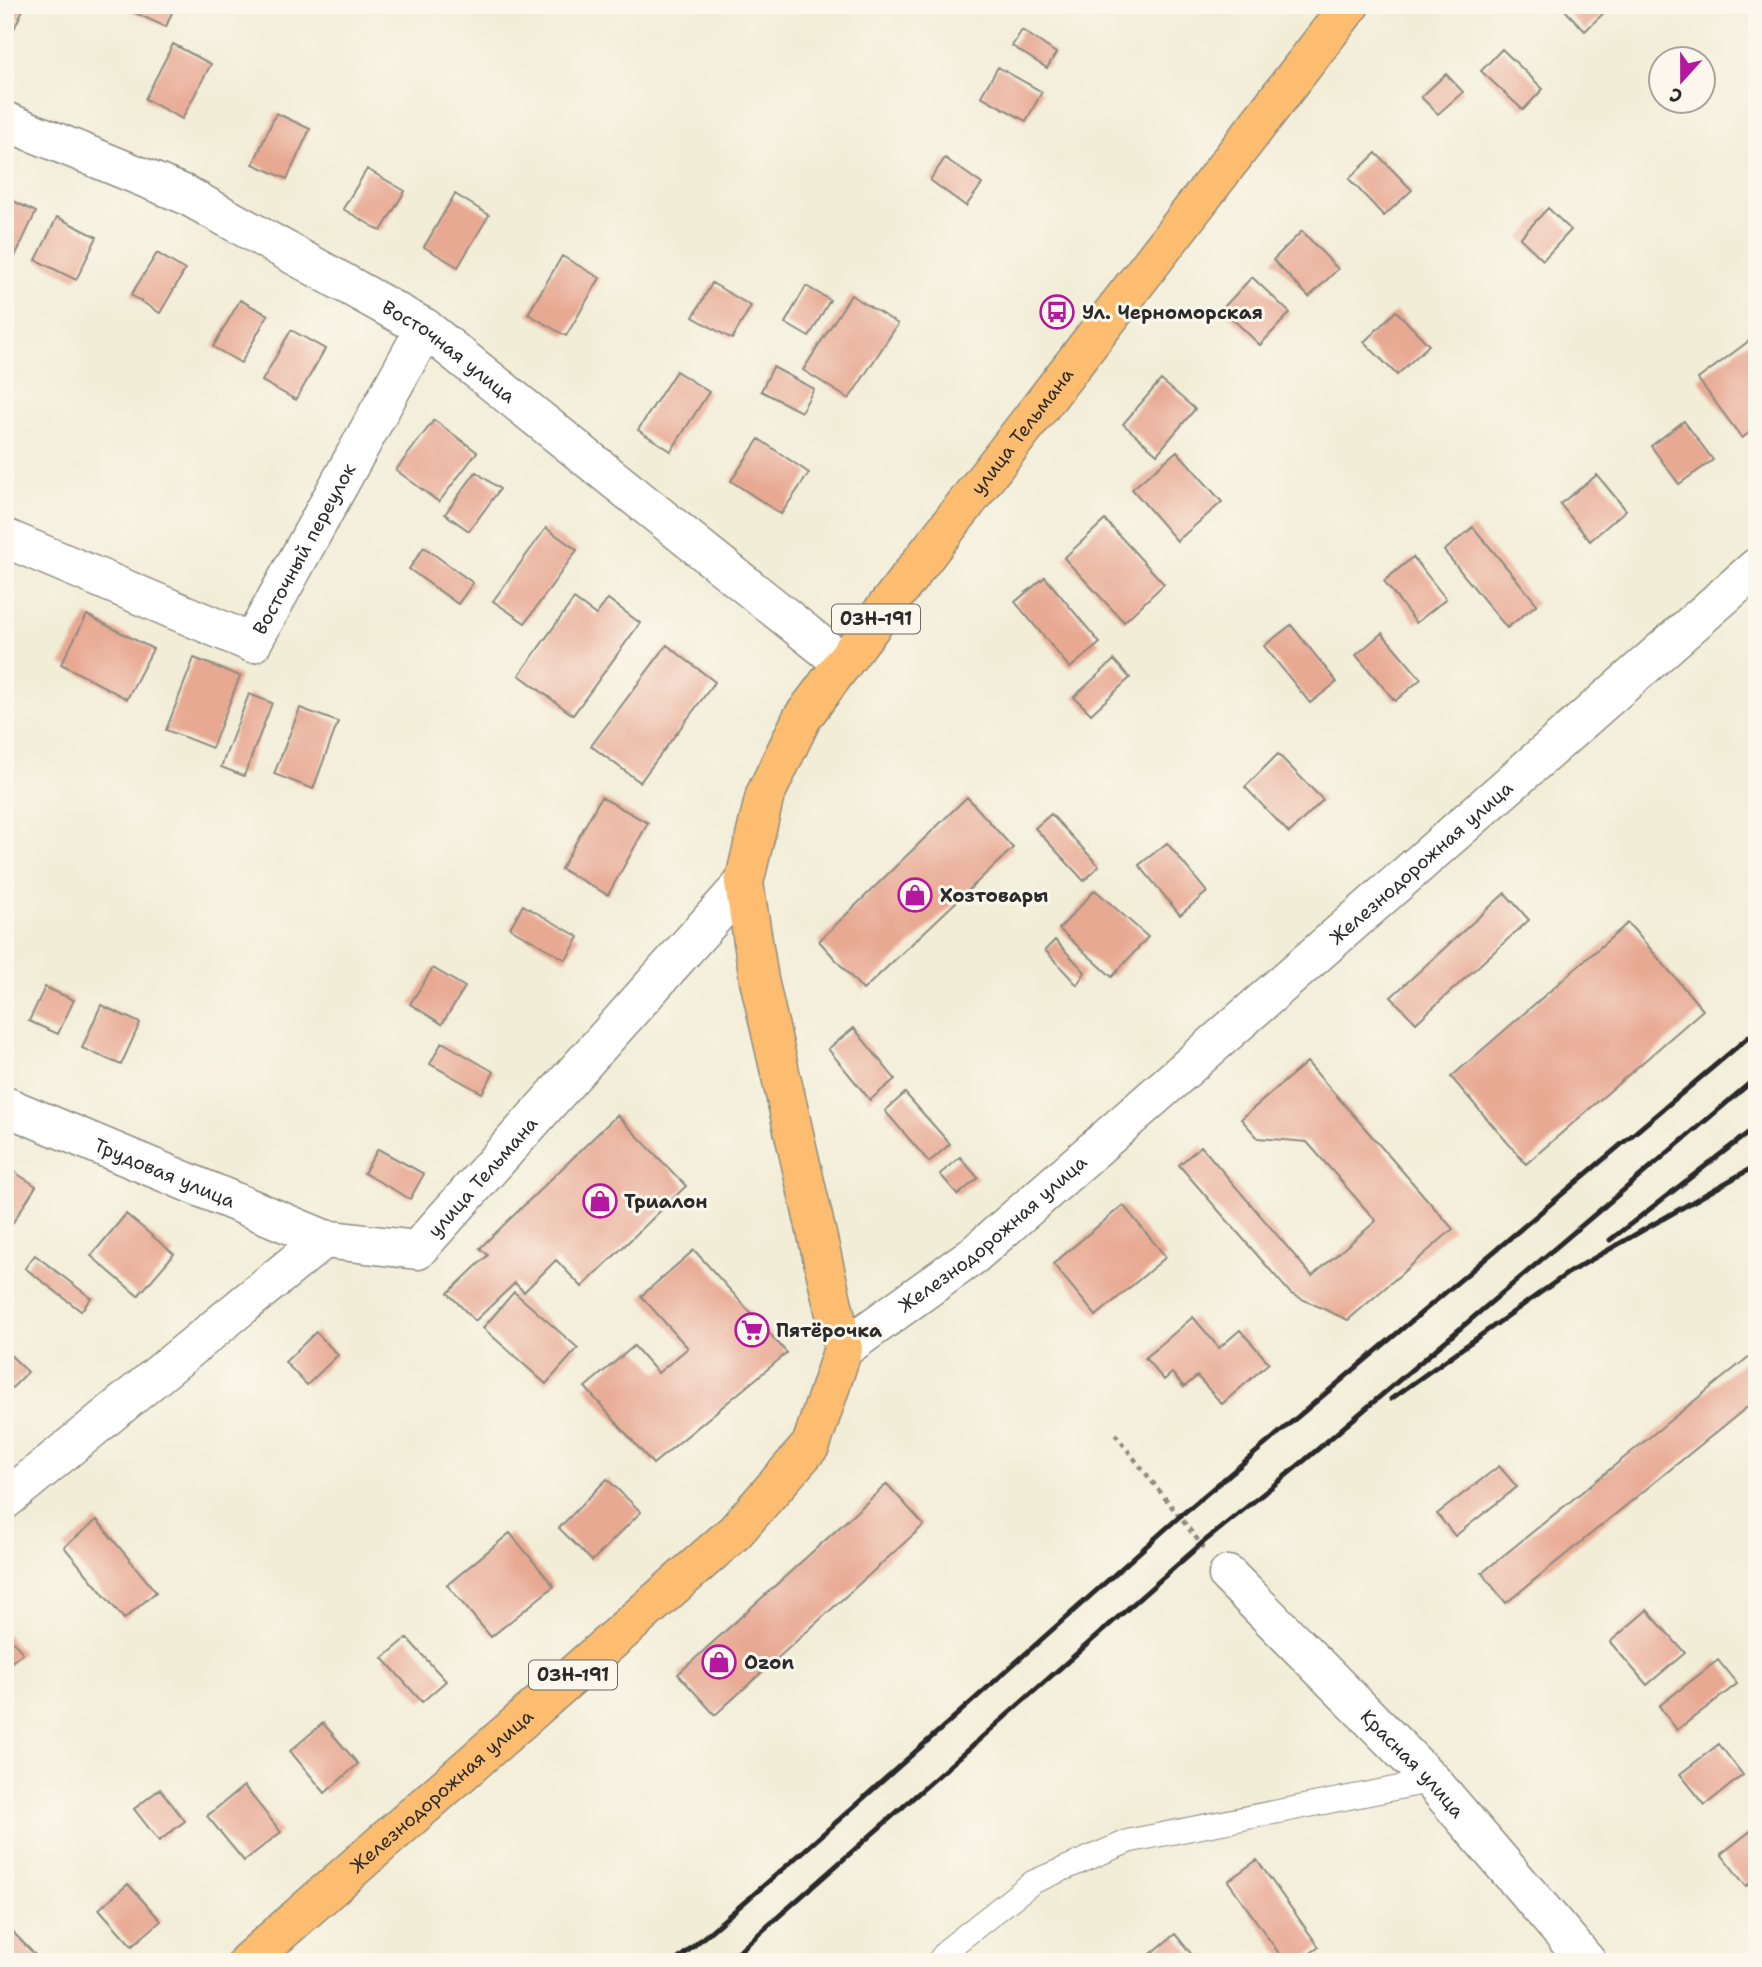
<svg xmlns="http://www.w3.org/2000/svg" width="1762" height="1967" font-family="'Shantell Sans',sans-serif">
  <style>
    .building { fill: #e8a993 }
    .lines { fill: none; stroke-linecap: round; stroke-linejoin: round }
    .service-casing { stroke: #8e8c81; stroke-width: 25 }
    .minor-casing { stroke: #8e8c81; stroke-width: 41 }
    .primary-casing { stroke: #8e8c81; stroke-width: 41 }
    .path { stroke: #8e8c81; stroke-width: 4.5; stroke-dasharray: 5 5; stroke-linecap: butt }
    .service { stroke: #fff; stroke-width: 23 }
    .minor { stroke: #fff; stroke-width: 38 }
    .primary { stroke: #fcbd6f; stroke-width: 38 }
    .rail { stroke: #2b2b2b; stroke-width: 5 }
    .labels { text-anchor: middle; stroke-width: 6; stroke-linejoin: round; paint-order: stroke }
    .shield { fill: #fbf7ec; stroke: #696865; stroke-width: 2 }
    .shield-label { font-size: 18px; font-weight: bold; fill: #2b2b2b }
    .poi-label { font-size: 19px; font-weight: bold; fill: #2b2b2b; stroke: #fbf7ec; text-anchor: start }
    .street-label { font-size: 19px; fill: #2b2b2b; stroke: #fbf7ec }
  </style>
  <rect width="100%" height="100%" fill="#fbf7ec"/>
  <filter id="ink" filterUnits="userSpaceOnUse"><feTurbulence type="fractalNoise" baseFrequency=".0143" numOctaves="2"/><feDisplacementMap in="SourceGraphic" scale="14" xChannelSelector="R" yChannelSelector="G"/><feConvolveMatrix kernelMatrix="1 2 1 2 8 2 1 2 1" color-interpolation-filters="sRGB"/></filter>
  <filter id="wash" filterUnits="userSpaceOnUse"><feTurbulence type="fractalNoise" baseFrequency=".00686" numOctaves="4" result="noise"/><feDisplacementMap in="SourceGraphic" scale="28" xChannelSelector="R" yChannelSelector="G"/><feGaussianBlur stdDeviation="1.57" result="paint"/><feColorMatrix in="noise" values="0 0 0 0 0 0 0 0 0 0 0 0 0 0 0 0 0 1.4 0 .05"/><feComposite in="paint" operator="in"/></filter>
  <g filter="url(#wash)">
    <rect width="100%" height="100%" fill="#f2edd7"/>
    <g id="blocks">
      <path class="building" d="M 5,5 L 25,5 L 8,42 L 5,41 Z
        M 125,5 L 163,5 L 173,10 L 166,27 L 124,8 Z
        M 1560,5 L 1612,5 L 1585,31 Z
        M 1022,30 L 1056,53 L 1047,68 L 1012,46 Z
        M 173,44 L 211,64 L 182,119 L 145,99 Z
        M 1502,49 L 1543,89 L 1523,110 L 1481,71 Z
        M 998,67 L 1042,92 L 1026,121 L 981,96 Z
        M 1446,74 L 1463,92 L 1438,114 L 1421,97 Z
        M 276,113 L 310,129 L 287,179 L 253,164 Z
        M 1376,153 L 1412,190 L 1384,216 L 1349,179 Z
        M 945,158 L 982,184 L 966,206 L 930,180 Z
        M 367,169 L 405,191 L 381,231 L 343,209 Z
        M 455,194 L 489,215 L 458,267 L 424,247 Z
        M 5,197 L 36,212 L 8,271 L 5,269 Z
        M 1548,208 L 1571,230 L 1543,260 L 1520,238 Z
        M 57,217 L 97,237 L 76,280 L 36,260 Z
        M 1302,231 L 1338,269 L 1309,297 L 1273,260 Z
        M 157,253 L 185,270 L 160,313 L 131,295 Z
        M 562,256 L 600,278 L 566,336 L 528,314 Z
        M 1252,277 L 1290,313 L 1260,345 L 1222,309 Z
        M 712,283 L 751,306 L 732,339 L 693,317 Z
        M 806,286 L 830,300 L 809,337 L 785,323 Z
        M 851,295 L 898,324 L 849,399 L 803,370 Z
        M 240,300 L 268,315 L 241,363 L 213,347 Z
        M 1396,311 L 1429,345 L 1397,375 L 1364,342 Z
        M 291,330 L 325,349 L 296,400 L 262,381 Z
        M 1757,335 L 1757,427 L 1742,438 L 1698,379 Z
        M 773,367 L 814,389 L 801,412 L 761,391 Z
        M 676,371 L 709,392 L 671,451 L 638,430 Z
        M 1161,380 L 1195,409 L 1157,454 L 1123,424 Z
        M 434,420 L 477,452 L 439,502 L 396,470 Z
        M 1684,421 L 1713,460 L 1679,484 L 1651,446 Z
        M 759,439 L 809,473 L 781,514 L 731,481 Z
        M 1177,451 L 1222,502 L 1177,541 L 1132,489 Z
        M 476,472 L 500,489 L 469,531 L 445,514 Z
        M 1597,475 L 1626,510 L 1590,541 L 1560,504 Z
        M 1105,520 L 1164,584 L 1124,622 L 1064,558 Z
        M 1473,527 L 1537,604 L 1507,628 L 1444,551 Z
        M 546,528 L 577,550 L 525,623 L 493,601 Z
        M 424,547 L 473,583 L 458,604 L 409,569 Z
        M 1413,557 L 1446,599 L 1416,623 L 1384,581 Z
        M 1045,577 L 1100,643 L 1070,668 L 1015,602 Z
        M 574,599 L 596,615 L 608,599 L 640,623 L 573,715 L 519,675 Z
        M 87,615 L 153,649 L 127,699 L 61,664 Z
        M 1291,625 L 1337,682 L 1310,703 L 1264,646 Z
        M 1382,633 L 1421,679 L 1395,701 L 1356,655 Z
        M 667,645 L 715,682 L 640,782 L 591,746 Z
        M 194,658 L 240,676 L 212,748 L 166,730 Z
        M 1114,660 L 1130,678 L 1091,714 L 1074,697 Z
        M 249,694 L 272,703 L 244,776 L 221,767 Z
        M 300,708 L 338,722 L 313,789 L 274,774 Z
        M 1278,754 L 1323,800 L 1289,833 L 1245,787 Z
        M 601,797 L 648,823 L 608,895 L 561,869 Z
        M 967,797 L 1013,848 L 863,990 L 819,941 Z
        M 1051,814 L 1099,866 L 1084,881 L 1035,828 Z
        M 1167,843 L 1207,892 L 1180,915 L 1139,865 Z
        M 1095,890 L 1148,937 L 1112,977 L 1059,929 Z
        M 1505,893 L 1529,920 L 1416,1023 L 1391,997 Z
        M 523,905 L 579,937 L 566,960 L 510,928 Z
        M 1628,923 L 1703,1010 L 1526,1164 L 1451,1077 Z
        M 1055,940 L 1085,972 L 1077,985 L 1045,950 Z
        M 433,968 L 465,987 L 442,1024 L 410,1004 Z
        M 45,987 L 74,1000 L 58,1034 L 29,1021 Z
        M 101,1005 L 140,1023 L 121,1065 L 82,1048 Z
        M 854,1028 L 895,1079 L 870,1100 L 828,1049 Z
        M 442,1042 L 494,1072 L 482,1093 L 430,1064 Z
        M 1307,1062 L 1453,1229 L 1348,1320 L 1291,1294 L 1179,1165 L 1201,1146 L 1312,1276 L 1376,1221 L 1307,1142 L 1258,1138 L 1241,1119 Z
        M 905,1093 L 950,1144 L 929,1162 L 885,1111 Z
        M 617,1115 L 686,1186 L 582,1287 L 556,1260 L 524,1292 L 515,1283 L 475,1321 L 448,1293 L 488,1255 L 480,1248 Z
        M 378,1149 L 424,1174 L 410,1199 L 364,1173 Z
        M 960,1157 L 978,1178 L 958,1195 L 940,1174 Z
        M 5,1166 L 36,1186 L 5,1235 Z
        M 1123,1205 L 1166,1257 L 1096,1316 L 1053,1264 Z
        M 126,1214 L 174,1254 L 138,1296 L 91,1256 Z
        M 694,1250 L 787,1353 L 653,1464 L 585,1387 L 634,1346 L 658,1373 L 688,1348 L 641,1296 Z
        M 35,1255 L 91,1298 L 81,1311 L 25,1268 Z
        M 514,1292 L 578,1348 L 546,1384 L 483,1328 Z
        M 1193,1317 L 1219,1348 L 1240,1330 L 1269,1363 L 1222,1404 L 1197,1376 L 1184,1387 L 1172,1373 L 1164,1380 L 1145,1358 Z
        M 316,1332 L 338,1355 L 307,1385 L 285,1362 Z
        M 5,1350 L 28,1372 L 5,1395 Z
        M 1757,1350 L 1757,1399 L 1506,1603 L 1482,1573 Z
        M 1499,1466 L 1517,1487 L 1455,1536 L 1437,1514 Z
        M 607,1479 L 641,1512 L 592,1561 L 559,1528 Z
        M 887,1484 L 924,1525 L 715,1715 L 678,1674 Z
        M 97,1520 L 156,1592 L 124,1619 L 64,1547 Z
        M 510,1533 L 554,1586 L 491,1637 L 447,1585 Z
        M 1647,1610 L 1685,1653 L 1647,1685 L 1610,1642 Z
        M 5,1632 L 23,1653 L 5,1667 Z
        M 407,1638 L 446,1681 L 422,1702 L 383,1658 Z
        M 1718,1660 L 1737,1684 L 1677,1730 L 1659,1706 Z
        M 323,1723 L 358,1764 L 325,1793 L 290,1751 Z
        M 1719,1744 L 1743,1775 L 1705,1805 L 1680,1774 Z
        M 244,1786 L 281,1832 L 244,1861 L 207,1816 Z
        M 160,1789 L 185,1821 L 159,1841 L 134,1809 Z
        M 1757,1826 L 1757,1878 L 1746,1886 L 1721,1854 Z
        M 1257,1860 L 1319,1947 L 1298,1962 L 1285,1962 L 1228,1881 Z
        M 128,1884 L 161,1921 L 132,1946 L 99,1909 Z
        M 5,1924 L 42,1962 L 5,1962 Z
        M 1175,1934 L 1198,1962 L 1141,1962 Z"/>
    </g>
  </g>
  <g filter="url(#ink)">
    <use href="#blocks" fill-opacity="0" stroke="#8e8c81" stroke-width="2"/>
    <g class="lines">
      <defs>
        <path id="service" d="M 938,1962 L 948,1949 L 1033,1882 L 1129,1841 L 1432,1781"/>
        <g id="minor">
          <path id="s1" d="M 5,121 L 186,195 L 425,328 L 843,663"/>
          <path id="s2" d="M 5,538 L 252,643 L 425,328"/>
          <path id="s3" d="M 5,1106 L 324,1239"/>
          <path id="s4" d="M 843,1349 L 975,1254 L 1757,567"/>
          <path id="s5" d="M 5,1500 L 324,1239 L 417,1250 L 744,883"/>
          <path id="s6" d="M 1228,1575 L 1432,1781 L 1587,1962"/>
        </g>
        <g id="primary">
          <path id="s7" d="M 247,1962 L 735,1532 L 811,1445 L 843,1349 L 759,980 L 744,883 L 765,795 L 802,718 L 843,663 L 1350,5"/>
        </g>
      </defs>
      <use href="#service" class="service-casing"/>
      <use href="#minor" class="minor-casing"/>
      <use href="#primary" class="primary-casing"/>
      <path class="path" d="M 1115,1434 L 1204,1548"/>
      <use href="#service" class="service"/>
      <use href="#minor" class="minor"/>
      <use href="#primary" class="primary"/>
      <path class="rail" d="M 1610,1240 L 1757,1126
        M 1391,1399 L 1568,1273 L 1757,1165
        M 675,1962 L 805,1850 L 1179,1517 L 1757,1030
        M 727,1962 L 1201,1544 L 1305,1460 L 1757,1077"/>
    </g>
  </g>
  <defs>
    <symbol id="bus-ring" viewBox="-11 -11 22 22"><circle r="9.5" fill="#fbf7ec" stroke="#b5179e" stroke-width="1.5"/><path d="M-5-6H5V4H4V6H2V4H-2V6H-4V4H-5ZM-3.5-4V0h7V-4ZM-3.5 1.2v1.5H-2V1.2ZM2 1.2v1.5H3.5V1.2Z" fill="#b5179e"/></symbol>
    <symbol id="shop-ring" viewBox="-11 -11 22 22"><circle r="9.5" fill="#fbf7ec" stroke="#b5179e" stroke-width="1.5"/><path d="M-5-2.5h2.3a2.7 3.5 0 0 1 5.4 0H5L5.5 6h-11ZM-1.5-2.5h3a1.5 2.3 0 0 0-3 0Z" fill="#b5179e"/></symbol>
    <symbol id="supermarket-ring" viewBox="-11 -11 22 22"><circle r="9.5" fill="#fbf7ec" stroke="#b5179e" stroke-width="1.5"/><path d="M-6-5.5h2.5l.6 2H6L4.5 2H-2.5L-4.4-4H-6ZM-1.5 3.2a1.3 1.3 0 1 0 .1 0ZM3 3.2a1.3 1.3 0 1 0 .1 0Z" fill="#b5179e"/></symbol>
  </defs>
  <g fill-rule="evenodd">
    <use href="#bus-ring" x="1038" y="293" width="38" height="38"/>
    <use href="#shop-ring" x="896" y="876" width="38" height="38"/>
    <use href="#shop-ring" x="581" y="1182" width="38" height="38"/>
    <use href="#supermarket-ring" x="733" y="1311" width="38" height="38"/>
    <use href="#shop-ring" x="700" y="1643" width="38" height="38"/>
  </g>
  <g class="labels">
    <g class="shield">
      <rect x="832" y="604.5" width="88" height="29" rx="5"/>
      <rect x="529" y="1660.5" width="88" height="29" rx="5"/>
    </g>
    <g class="shield-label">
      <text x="876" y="625">03Н-191</text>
      <text x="573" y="1681">03Н-191</text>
    </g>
    <g class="poi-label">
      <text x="1082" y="319">Ул. Черноморская</text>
      <text x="940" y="902">Хозтовары</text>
      <text x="624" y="1208">Триалон</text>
      <text x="776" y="1337">Пятёрочка</text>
      <text x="744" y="1669">Ozon</text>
    </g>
    <g class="street-label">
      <text dy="7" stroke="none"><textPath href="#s1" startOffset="502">Восточная улица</textPath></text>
      <text dy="7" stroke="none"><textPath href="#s7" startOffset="1881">улица Тельмана</textPath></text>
      <text dy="7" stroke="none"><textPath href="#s2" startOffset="376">Восточный переулок</textPath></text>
      <text dy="7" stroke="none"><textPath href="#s4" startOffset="756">Железнодорожная улица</textPath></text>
      <text dy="7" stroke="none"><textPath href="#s3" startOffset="173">Трудовая улица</textPath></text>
      <text dy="7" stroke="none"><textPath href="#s5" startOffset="604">улица Тельмана</textPath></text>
      <text dy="7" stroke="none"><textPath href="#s4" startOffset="189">Железнодорожная улица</textPath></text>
      <text dy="7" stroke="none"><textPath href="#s6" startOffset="264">Красная улица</textPath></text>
      <text dy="7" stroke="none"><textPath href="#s7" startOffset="259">Железнодорожная улица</textPath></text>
    </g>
  </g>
  <rect width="1762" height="1967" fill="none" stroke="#fbf7ec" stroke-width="28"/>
  <g transform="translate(1682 80) rotate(201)"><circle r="33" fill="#fbf7ec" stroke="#a8a59f" stroke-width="2"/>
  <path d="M0-5L12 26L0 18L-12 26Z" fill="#b5179e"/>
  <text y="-10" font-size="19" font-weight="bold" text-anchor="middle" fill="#2b2b2b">С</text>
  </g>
</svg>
